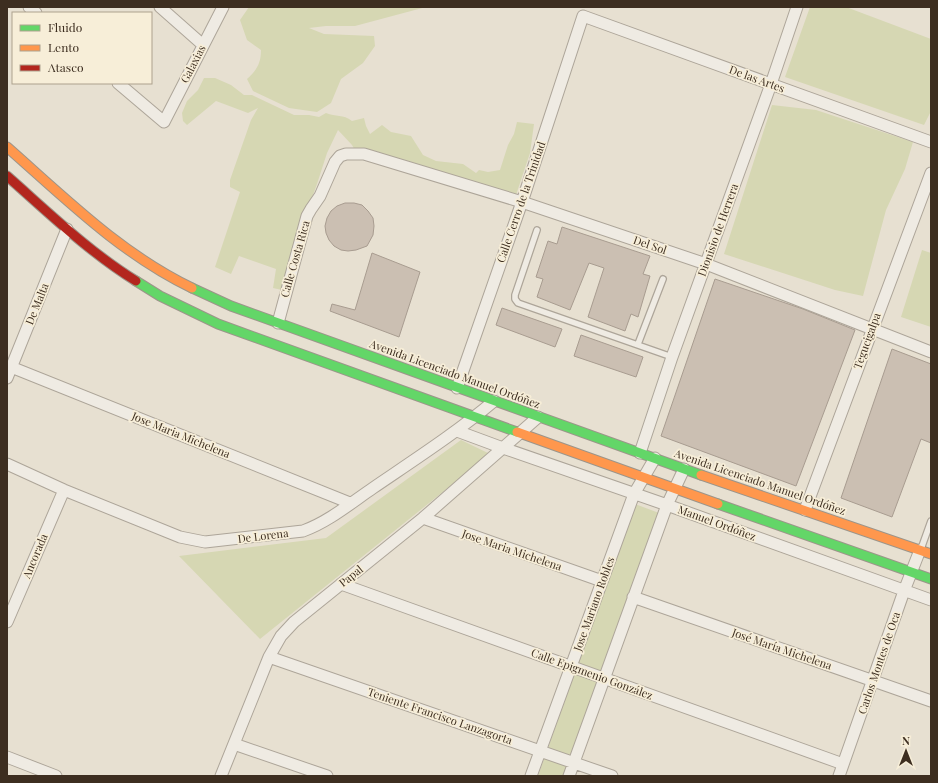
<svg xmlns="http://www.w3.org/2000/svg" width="938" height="783" font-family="'Playfair Display',serif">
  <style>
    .green { fill: #d6d7b3 }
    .building { fill: #cbbfb2; stroke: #a89c90 }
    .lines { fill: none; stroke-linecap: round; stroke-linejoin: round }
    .lane-casing { stroke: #ada599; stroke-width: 8 }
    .street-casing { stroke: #ada599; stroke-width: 13 }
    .fast-casing { stroke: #9c958a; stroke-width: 11 }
    .slow-casing { stroke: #9c958a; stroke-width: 11 }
    .jam-casing { stroke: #9c958a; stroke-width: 11 }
    .lane { stroke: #efebe3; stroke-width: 5.5 }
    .street { stroke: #efebe3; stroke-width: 11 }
    .fast { stroke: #63d668; stroke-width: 9 }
    .slow { stroke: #ff974d; stroke-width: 9 }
    .jam { stroke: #b3261e; stroke-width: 9 }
    .labels { text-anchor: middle; stroke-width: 3.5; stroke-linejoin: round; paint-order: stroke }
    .street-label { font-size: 11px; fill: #3d2e20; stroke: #f7eed8 }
  </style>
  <rect width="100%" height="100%" fill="#e7e0d1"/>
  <path class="green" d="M 249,7 L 426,7 L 355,26 L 326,26 L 309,28 L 324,34 L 374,36 L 375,46 L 363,63 L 341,79 L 331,103 L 317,112 L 289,108 L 253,91 L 247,79 C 257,70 261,63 261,50 L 247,40 L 240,20 Z
    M 810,7 L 846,7 L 931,39 L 931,111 L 924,125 L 785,77 Z
    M 204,78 L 215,78 L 231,85 L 244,95 L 252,95 L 294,115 L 309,115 L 319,117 L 326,113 C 336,117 343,114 352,121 L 364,118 L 366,126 L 370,134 L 382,125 L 391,132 L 411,136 L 423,155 L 436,161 L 463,164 L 476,173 L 479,170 L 488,172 L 500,170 L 508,145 L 514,134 L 517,122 L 534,124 L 530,153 L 515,198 L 382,156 L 363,148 L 356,152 L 352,145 L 338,130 L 327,153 L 317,184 L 302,225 L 282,290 L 273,288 L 276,269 L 239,256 L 231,274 L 215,267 L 240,192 L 230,187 L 230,180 L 251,120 L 258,108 L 248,113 L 216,101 L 187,125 L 183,121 L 182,113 L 187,101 L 198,90 Z
    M 772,105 L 816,110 L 913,142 L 905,169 L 886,210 L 863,296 L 835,290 L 724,254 Z
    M 922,250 L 931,253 L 931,327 L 901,317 Z
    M 461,440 L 490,454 L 260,639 L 179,556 L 326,538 Z
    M 635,504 L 659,513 L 566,776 L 538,776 Z"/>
  <path class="building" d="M 345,203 L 354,203 L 362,205 L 368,211 L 373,218 L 374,226 L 373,235 L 367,246 L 356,250 L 348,251 L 341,250 L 334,246 L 329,240 L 326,233 L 325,226 L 327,218 L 331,211 L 337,206 Z
    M 562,227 L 650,256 L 643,274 L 650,276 L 638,317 L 631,314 L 625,331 L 588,317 L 604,268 L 589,263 L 570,310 L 537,297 L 543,279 L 536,277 L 548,241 L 557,244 Z
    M 372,253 L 420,272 L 399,337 L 330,311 L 332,304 L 355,310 Z
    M 715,279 L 803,309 L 855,330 L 796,486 L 661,436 Z
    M 502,308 L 562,329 L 555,347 L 496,325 Z
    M 581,335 L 643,357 L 636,377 L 574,356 Z
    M 892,349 L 931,364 L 931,443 L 921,439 L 892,517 L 841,498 Z"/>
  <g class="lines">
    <defs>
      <path id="lane" d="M 537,230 L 515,295 L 515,299 L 518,303 L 672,357
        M 638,344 L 663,279
        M 921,549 L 931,521"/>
      <path id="street" d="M 29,7 L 36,13
        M 160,7 L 203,45
        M 118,83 L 164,122 L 223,7
        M 278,323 L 307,216 L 311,209 L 320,196 L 335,162 L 340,156 L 346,154 L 364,154 L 522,202 L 706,264 L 931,352
        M 11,367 L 350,503
        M 7,378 L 67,229
        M 457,388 L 522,202 L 583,16 L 931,142
        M 457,431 L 503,448 L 667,505 L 931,600
        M 640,453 L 672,357 L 771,84 L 797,7
        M 7,464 L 64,490 L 180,537 L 205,542 L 303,531 C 328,522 351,503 373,488 C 414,460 456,433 494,401
        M 805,510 L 931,173
        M 423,518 L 602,581
        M 341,584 L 843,764
        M 633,597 L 931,701
        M 7,622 L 64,490
        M 269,657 L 612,776
        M 234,744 L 327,776
        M 7,757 L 56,776
        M 221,776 L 269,657 L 281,636 L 294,622 L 423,518 L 538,417
        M 531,776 L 634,494 L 655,458
        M 569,776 L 667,505 L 684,469
        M 839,776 L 904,591 L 920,550"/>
      <path id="fast" d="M 136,281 L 160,296 L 218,324 L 517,432
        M 192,288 L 231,306 L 701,475
        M 718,504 L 931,579"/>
      <path id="slow" d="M 7,147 C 65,198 121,254 192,288
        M 517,432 L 718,504
        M 701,475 L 931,554"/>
      <path id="jam" d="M 7,176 C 48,212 89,252 136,281"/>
    </defs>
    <use href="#lane" class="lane-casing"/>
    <use href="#street" class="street-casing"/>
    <use href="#fast" class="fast-casing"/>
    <use href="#slow" class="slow-casing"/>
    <use href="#jam" class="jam-casing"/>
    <use href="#lane" class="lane"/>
    <use href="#street" class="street"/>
    <use href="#fast" class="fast"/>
    <use href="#slow" class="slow"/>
    <use href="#jam" class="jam"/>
  </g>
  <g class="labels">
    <g class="street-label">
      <text transform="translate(193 64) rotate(-63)" y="4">Galaxias</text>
      <text transform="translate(757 79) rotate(20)" y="4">De las Artes</text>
      <text transform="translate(521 202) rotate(-71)" y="4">Calle Cerro de la Trinidad</text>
      <text transform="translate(718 230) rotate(-70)" y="4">Dionisio de Herrera</text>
      <text transform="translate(650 245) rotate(19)" y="4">Del Sol</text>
      <text transform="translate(295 259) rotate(-74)" y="4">Calle Costa Rica</text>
      <text transform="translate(37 304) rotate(-68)" y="4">De Malta</text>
      <text transform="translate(867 341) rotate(-70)" y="4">Tegucigalpa</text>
      <text transform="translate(455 374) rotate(20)" y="4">Avenida Licenciado Manuel Ordóñez</text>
      <text transform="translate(181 435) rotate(22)" y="4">Jose Maria Michelena</text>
      <text transform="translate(760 482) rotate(19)" y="4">Avenida Licenciado Manuel Ordóñez</text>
      <text transform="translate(717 523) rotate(20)" y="4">Manuel Ordóñez</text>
      <text transform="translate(263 536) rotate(-7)" y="4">De Lorena</text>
      <text transform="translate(512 550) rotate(19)" y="4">Jose Maria Michelena</text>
      <text transform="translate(35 556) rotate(-67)" y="4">Ancorada</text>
      <text transform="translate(351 576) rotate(-39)" y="4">Papal</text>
      <text transform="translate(594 604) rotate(-70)" y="4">Jose Mariano Robles</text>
      <text transform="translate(782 649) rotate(19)" y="4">José María Michelena</text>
      <text transform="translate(879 663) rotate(-71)" y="4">Carlos Montes de Oca</text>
      <text transform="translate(592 674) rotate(20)" y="4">Calle Epigmenio González</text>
      <text transform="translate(440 716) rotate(19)" y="4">Teniente Francisco Lanzagorta</text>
    </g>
  </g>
  <rect width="938" height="783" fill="none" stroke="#3d2e20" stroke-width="16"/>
  <rect x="12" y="12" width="140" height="72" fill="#f7eed8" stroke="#ada18e"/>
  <rect x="20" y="25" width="20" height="6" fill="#63d668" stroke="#ada18e"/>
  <text x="48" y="32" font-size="12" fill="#3d2e20">Fluido</text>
  <rect x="20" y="45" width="20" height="6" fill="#ff974d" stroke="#ada18e"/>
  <text x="48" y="52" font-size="12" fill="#3d2e20">Lento</text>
  <rect x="20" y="65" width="20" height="6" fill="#b3261e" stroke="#ada18e"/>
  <text x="48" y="72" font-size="12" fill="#3d2e20">Atasco</text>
  <g transform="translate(906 751)" stroke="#f7eed8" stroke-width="3" paint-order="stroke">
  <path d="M0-3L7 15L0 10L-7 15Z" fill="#3d2e20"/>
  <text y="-6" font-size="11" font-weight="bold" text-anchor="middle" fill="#3d2e20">N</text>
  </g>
</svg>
